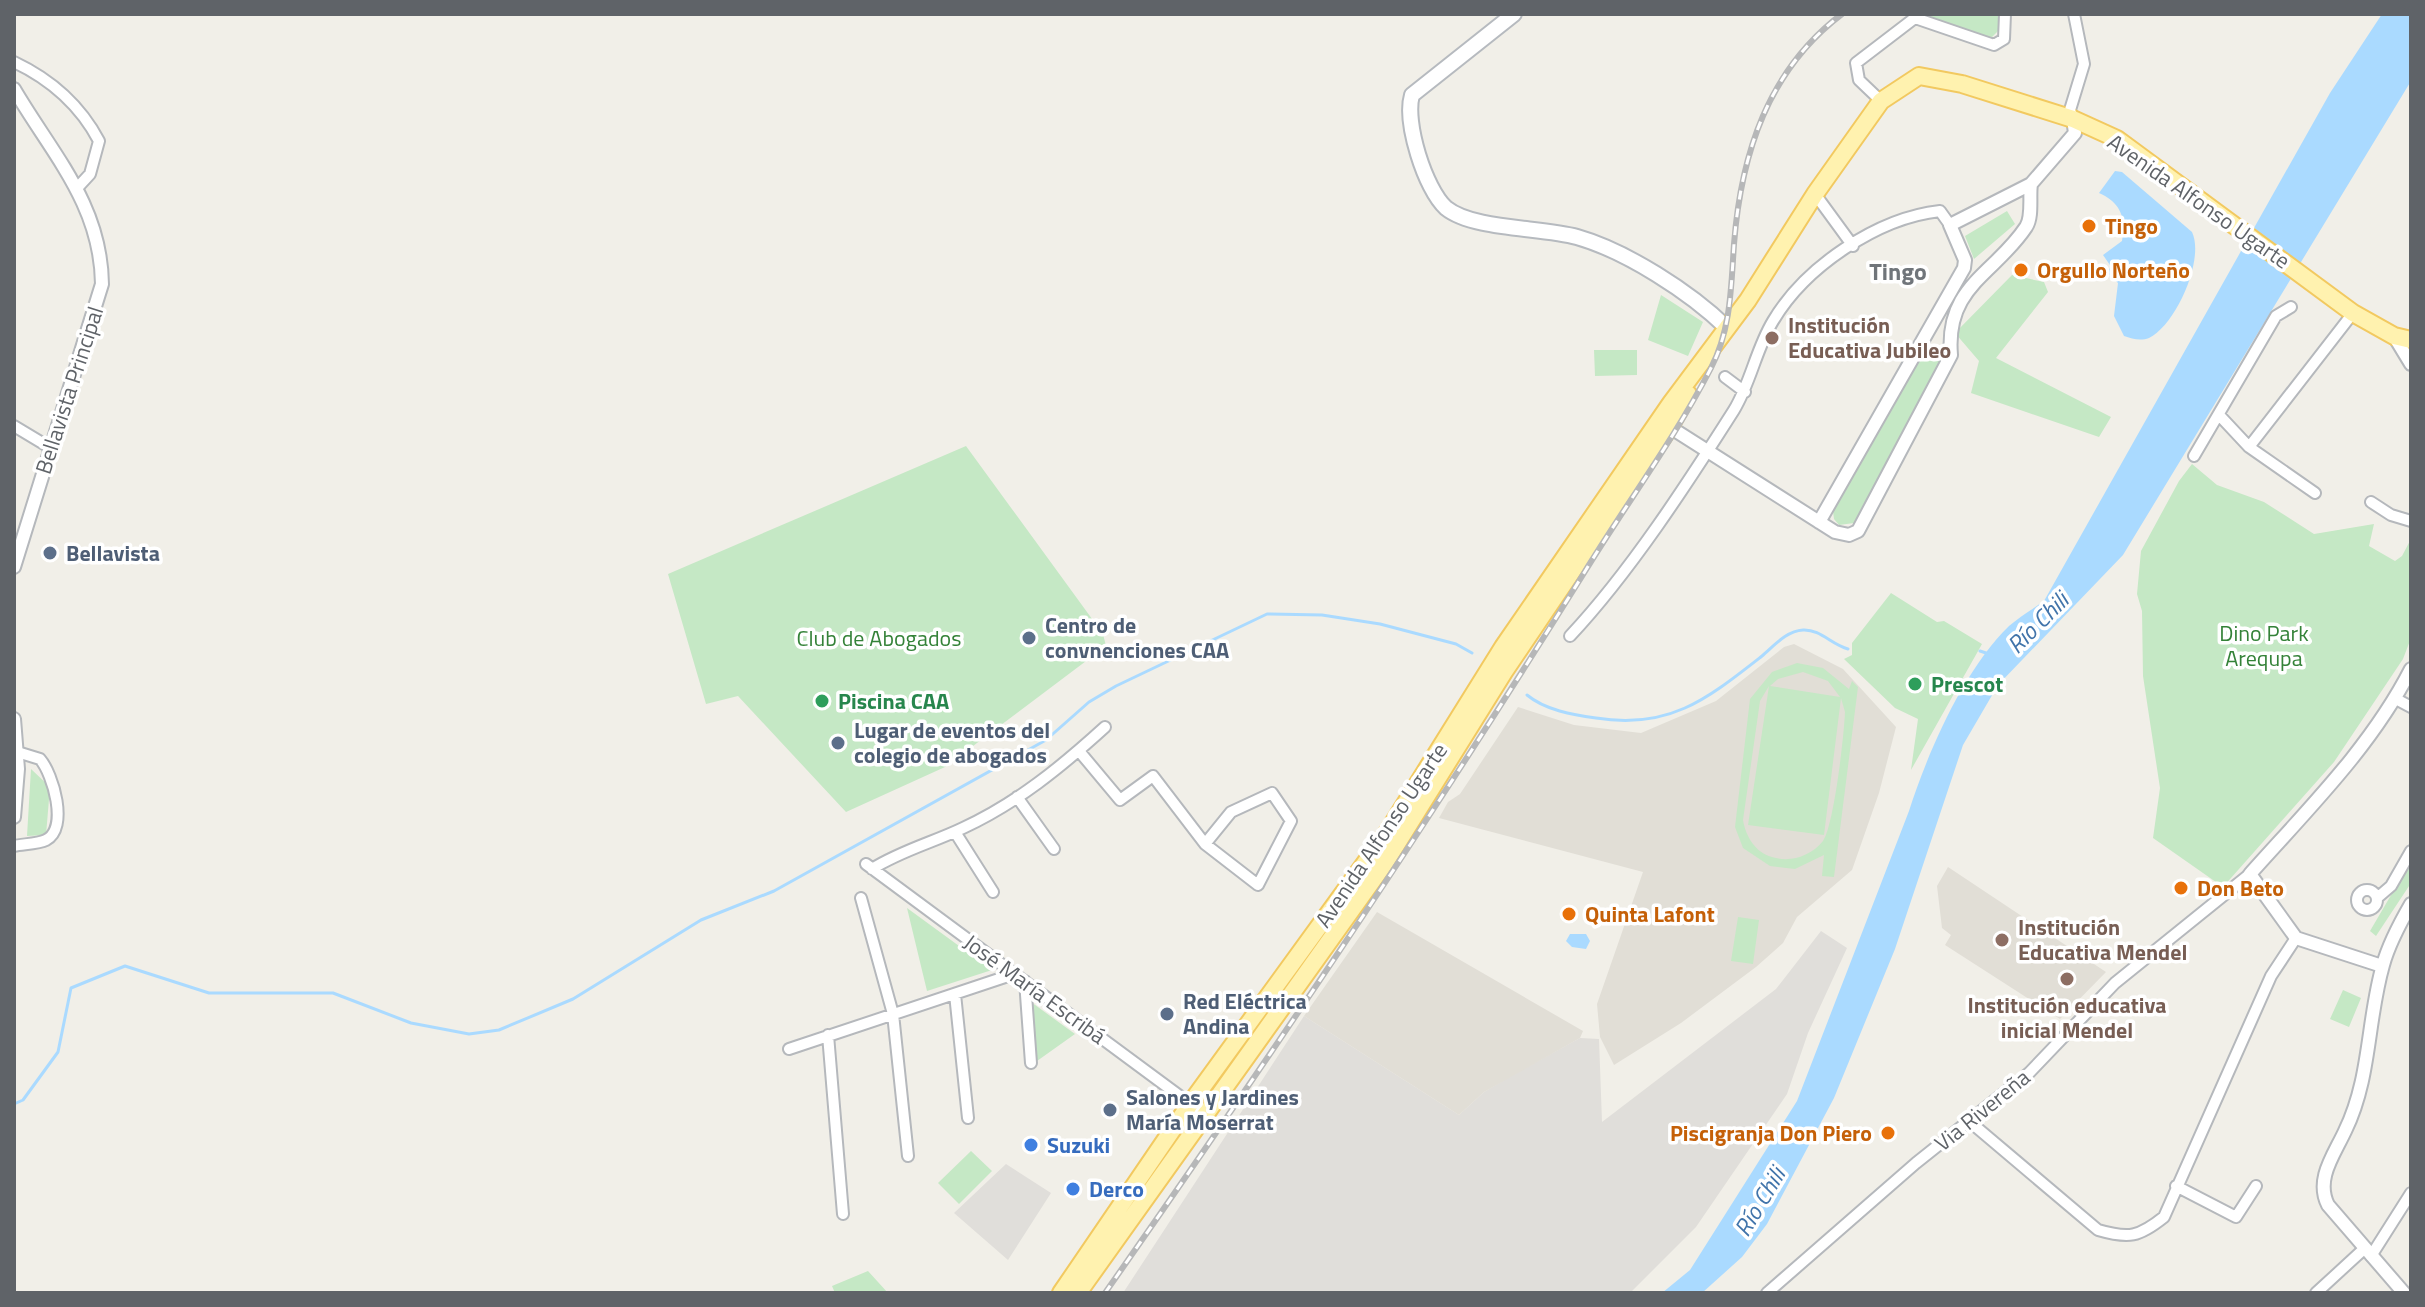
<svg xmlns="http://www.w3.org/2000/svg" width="2425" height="1307" font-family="'Titillium Web',sans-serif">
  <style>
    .industrial { fill: #e0deda }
    .education { fill: #e1ded6 }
    .green { fill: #c5e8c5; fill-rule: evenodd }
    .water { fill: #aadaff }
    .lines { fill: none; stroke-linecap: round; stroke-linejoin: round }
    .stream { stroke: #aadaff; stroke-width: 3 }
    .minor-casing { stroke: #b5b8bc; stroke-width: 14 }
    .tertiary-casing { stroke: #b5b8bc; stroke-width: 16 }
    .secondary-casing { stroke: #b6babf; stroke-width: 18 }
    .primary-casing { stroke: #f2c960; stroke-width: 20 }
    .minor { stroke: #fff; stroke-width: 10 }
    .tertiary { stroke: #fff; stroke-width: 12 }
    .secondary { stroke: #fff; stroke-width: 14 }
    .primary { stroke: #fff2af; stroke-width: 16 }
    .rail-casing { stroke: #b6b7b8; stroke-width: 6 }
    .rail { stroke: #fff; stroke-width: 3; stroke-dasharray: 9; stroke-linecap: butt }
    .food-dot { fill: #e8710a; stroke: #fff; stroke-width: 3 }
    .education-dot { fill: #8d6e63; stroke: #fff; stroke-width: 3 }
    .service-dot { fill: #5c6f8a; stroke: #fff; stroke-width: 3 }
    .leisure-dot { fill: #2e9e5b; stroke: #fff; stroke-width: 3 }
    .shop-dot { fill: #3f7fe0; stroke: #fff; stroke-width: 3 }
    .labels { text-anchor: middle; stroke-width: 7; stroke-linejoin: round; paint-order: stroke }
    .street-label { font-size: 22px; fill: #5f6368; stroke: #fff }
    .food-label { font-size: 22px; font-weight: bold; fill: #c56008; stroke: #fff; text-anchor: start }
    .education-label { font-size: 22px; font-weight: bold; fill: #785e54; stroke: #fff; text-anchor: start }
    .service-label { font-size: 22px; font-weight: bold; fill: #4e5e75; stroke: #fff; text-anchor: start }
    .park-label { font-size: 22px; fill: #348238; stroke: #fff }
    .leisure-label { font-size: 22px; font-weight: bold; fill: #27864d; stroke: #fff; text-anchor: start }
    .shop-label { font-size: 22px; font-weight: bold; fill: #366cbe; stroke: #fff; text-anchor: start }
    .neighbourhood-label { font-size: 24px; font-weight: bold; fill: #70757a; stroke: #fff }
    .water-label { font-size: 24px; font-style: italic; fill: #4174aa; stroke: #fff }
  </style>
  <rect width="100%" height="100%" fill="#f1efe8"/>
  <path class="industrial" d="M 1821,931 L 1847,948 L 1808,1033 L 1787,1094 L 1696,1227 L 1630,1293 L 1123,1293 L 1304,1016 L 1459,1115 L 1484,1092 L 1516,1073 L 1580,1038 L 1599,1039 L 1602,1122 L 1776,989 Z
    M 1006,1164 L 1051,1193 L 1008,1260 L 954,1213 Z"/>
  <path class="education" d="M 1794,644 L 1843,669 L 1896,727 L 1879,793 L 1852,870 L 1797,917 L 1783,943 L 1756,967 L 1681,1023 L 1614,1065 L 1600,1037 L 1597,1004 L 1643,872 L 1439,818 L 1448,802 L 1460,794 L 1518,707 L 1574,725 L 1641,733 L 1716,701 L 1784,647 Z
    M 1948,867 L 2106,972 L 2060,1019 L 1945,945 L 1951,935 L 1942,928 L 1937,886 Z
    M 1377,912 L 1583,1031 L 1580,1038 L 1484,1092 L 1459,1115 L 1304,1016 Z"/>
  <path class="green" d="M 1927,14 L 2000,14 L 2000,29 L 1991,38 L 1927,18 Z
    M 2007,211 L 2015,224 L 1974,259 L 1965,236 Z
    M 2012,275 L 2044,282 L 2048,292 L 1996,358 L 2111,417 L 2099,437 L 1971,393 L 1979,361 L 1955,333 Z
    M 1661,295 L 1703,322 L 1688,356 L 1648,340 Z
    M 1922,348 L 1943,357 L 1854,523 L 1839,525 L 1834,519 L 1833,511 Z
    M 1594,350 L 1637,350 L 1637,375 L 1595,376 Z
    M 966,446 L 1103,634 L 1106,646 L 945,767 L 846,812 L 738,696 L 706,704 L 668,574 Z
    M 2192,464 L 2217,485 L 2264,502 L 2314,534 L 2374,524 L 2369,546 L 2395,561 L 2402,556 L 2411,539 L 2411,638 L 2403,659 L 2334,762 L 2223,887 L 2153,838 L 2160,788 L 2143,676 L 2142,611 L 2137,594 L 2141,551 L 2179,481 Z
    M 1891,593 L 1937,622 L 1944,621 L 1982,644 L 1911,770 L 1918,719 L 1895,708 L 1844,659 L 1852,655 L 1852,643 Z
    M 1797,663 L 1823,668 L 1849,689 L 1852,681 L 1858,687 L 1834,877 L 1822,876 L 1824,855 L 1795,869 L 1770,866 L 1743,848 L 1735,827 L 1750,699 L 1772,672 ZM 1803,672 L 1828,681 L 1840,697 L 1770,686 L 1778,679 ZM 1769,686 L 1748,825 L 1824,835 L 1841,698 L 1845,712 C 1844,736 1834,825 1823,841 C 1811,856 1790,863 1772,857 C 1755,852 1746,837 1743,820 L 1760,701 Z
    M 31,769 L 50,787 L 46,835 L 27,836 Z
    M 2411,861 L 2411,883 L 2376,936 L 2370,931 Z
    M 907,908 L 992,970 L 927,991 Z
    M 1738,917 L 1759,920 L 1753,964 L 1731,961 Z
    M 2343,990 L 2361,998 L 2349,1027 L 2330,1019 Z
    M 1031,1002 L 1075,1034 L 1037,1061 Z
    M 971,1151 L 992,1171 L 959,1204 L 938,1183 Z
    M 868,1271 L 888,1293 L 835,1293 L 832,1286 Z"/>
  <path class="water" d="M 2382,14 L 2411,14 L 2411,81 L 2123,555 L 1998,685 L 1963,745 L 1895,949 L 1834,1098 L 1767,1224 L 1742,1257 L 1702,1293 L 1662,1293 L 1690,1270 L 1797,1101 L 1909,811 C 1928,752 1963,671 2009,626 C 2019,617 2033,609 2044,601 L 2330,93 Z
    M 2115,171 L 2122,172 L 2192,232 C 2205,259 2176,325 2149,338 C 2141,341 2132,339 2124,336 L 2114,316 L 2118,283 L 2105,270 L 2112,268 L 2103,255 L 2122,241 C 2126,217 2121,203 2099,193 Z
    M 1570,934 L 1586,934 L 1590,941 L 1586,949 L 1572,947 L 1566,941 Z"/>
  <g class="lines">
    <path class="stream" d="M 1980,651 L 1992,655
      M 1527,695 C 1545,710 1573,715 1596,718 C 1669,730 1707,699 1762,656 C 1774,646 1786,631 1803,630 C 1820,629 1832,645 1848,649
      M 14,1104 L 23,1100 L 58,1052 L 71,988 L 125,966 L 209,993 L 333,993 L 411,1023 L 469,1034 L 499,1030 L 573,999 L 701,920 L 774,891 L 1046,740 L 1089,702 L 1116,686 L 1267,614 L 1322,615 L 1380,624 L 1456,644 L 1472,653"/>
    <defs>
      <path id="minor" d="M 1915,18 L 1994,45 L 2004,39 L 2005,14
        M 14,62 C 50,79 80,105 99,141 L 90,174 L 78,187
        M 1881,101 L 1859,80 L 1856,63 L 1920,14
        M 2073,119 L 2070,110 L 2084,64 L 2074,14
        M 1815,194 L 1853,246
        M 1725,377 L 1745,392
        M 2220,416 L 2249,447 L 2315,493
        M 14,426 L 49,447
        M 2249,447 L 2353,313
        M 2194,456 L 2276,316 L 2291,307
        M 2371,502 L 2391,515 L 2411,521
        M 1570,636 C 1630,572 1687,484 1734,410 C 1751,382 1756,349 1773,321 C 1805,267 1877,218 1940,211 L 1950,225
        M 2396,699 L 2411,707
        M 14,751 L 40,759 C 53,774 69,828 46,840 C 38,844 23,844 14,846
        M 1079,751 L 1120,800 L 1153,776 L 1205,844 L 1258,885 L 1291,821 L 1272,793 L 1231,812 L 1205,844
        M 1017,797 L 1054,849
        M 955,832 L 993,892
        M 866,864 L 1204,1114
        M 872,869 C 900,851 934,842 963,828 C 1017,803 1061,767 1105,727
        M2357 900a10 10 0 1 1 20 0a10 10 0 1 1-20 0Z
        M 861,898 L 893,1014 L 908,1156
        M 2377,898 L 2391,886 L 2411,851
        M 1025,981 L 1031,1063
        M 955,994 L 968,1118
        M 828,1035 L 843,1214
        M 789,1049 L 1014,974
        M 1969,1121 L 2098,1230 C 2129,1239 2139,1237 2164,1217 L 2271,976 L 2296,938
        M 2176,1186 L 2236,1217 L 2256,1186
        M 2371,1256 L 2411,1193
        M 1767,1293 L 1916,1163 L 2029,1073 L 2115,983 L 2250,874
        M 2316,1293 L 2365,1248"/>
      <path id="tertiary" d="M 14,89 C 52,154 101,204 102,284 L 14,567
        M 2394,336 L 2411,364
        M 1665,424 L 1835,532 L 1849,535 L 1858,531 L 1951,355 C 1945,286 1995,274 2026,227 C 2033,217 2029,196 2031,184
        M 1819,522 L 1964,268 L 1965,260 L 1950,225 L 2031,184 L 2075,133 L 2073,119
        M 14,719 L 18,769 L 14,817
        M 2382,966 L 2296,938 L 2250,874 C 2308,809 2371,747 2411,669
        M 2404,1293 L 2328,1205 C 2315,1179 2334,1155 2345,1131 C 2371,1078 2367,1020 2383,965 C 2389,943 2400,923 2411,904"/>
      <path id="secondary" d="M 1514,14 L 1412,95 C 1404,122 1425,189 1446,208 C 1473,230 1542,227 1577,237 C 1626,251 1690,292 1727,328"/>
      <path id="primary" d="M 1061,1293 L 1190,1104 L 1387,833 L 1503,647 L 1671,403 L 1748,300 L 1815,194 L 1881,101 L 1919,76 L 1962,84 L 2073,119 L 2117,139 L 2353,313 L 2394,336 L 2411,340
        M 1078,1293 L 1385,863 L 1504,672 L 1669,428 L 1688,394"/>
    </defs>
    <use href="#minor" class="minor-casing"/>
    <use href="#tertiary" class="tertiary-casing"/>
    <use href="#secondary" class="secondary-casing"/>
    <use href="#primary" class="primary-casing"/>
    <use href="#minor" class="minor"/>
    <use href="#tertiary" class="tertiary"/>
    <use href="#secondary" class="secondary"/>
    <use href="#primary" class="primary"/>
    <defs>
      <path id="rail" d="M 1105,1293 C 1270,1057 1432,818 1584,573 C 1626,504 1674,440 1711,368 C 1731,329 1731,288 1734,244 C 1741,154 1768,70 1842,14"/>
    </defs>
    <use href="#rail" class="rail-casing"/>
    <use href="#rail" class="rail"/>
  </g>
  <g class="food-dot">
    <circle cx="2089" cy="226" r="8"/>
    <circle cx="2021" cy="270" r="8"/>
    <circle cx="2181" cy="888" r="8"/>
    <circle cx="1569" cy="914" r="8"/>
    <circle cx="1888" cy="1133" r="8"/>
  </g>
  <g class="education-dot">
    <circle cx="1772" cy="338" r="8"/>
    <circle cx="2002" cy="940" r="8"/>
    <circle cx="2067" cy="979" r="8"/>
  </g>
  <g class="service-dot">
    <circle cx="50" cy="553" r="8"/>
    <circle cx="1029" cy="638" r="8"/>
    <circle cx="838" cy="743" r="8"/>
    <circle cx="1167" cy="1014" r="8"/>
    <circle cx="1110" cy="1110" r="8"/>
  </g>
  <g class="leisure-dot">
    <circle cx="1915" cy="684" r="8"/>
    <circle cx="822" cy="701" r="8"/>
  </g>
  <g class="shop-dot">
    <circle cx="1031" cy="1145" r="8"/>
    <circle cx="1073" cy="1189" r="8"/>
  </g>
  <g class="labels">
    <g class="street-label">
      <text transform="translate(2199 201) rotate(35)" y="8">Avenida Alfonso Ugarte</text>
      <text transform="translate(69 390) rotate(-72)" y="8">Bellavista Principal</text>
      <text transform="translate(1381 835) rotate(-56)" y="8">Avenida Alfonso Ugarte</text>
      <text transform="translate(1035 989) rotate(36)" y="8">José María Escribá</text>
      <text transform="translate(1982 1110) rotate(-39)" y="8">Via Rivereña</text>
    </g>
    <g class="food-label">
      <text x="2105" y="234">Tingo</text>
      <text x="2037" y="278">Orgullo Norteño</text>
      <text x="2197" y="896">Don Beto</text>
      <text x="1585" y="922">Quinta Lafont</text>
      <text x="1872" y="1141" text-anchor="end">Piscigranja Don Piero</text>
    </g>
    <g class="education-label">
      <text x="1788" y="333">Institución<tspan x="1788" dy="25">Educativa Jubileo</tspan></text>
      <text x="2018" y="935">Institución<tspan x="2018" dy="25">Educativa Mendel</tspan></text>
      <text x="2067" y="1013" text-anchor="middle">Institución educativa<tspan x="2067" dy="25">inicial Mendel</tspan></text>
    </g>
    <g class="service-label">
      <text x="66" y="561">Bellavista</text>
      <text x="1045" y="633">Centro de<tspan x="1045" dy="25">convnenciones CAA</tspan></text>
      <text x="854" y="738">Lugar de eventos del<tspan x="854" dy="25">colegio de abogados</tspan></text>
      <text x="1183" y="1009">Red Eléctrica<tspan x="1183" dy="25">Andina</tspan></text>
      <text x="1126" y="1105">Salones y Jardines<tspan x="1126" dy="25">María Moserrat</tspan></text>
    </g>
    <g class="park-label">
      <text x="2264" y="641">Dino Park<tspan x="2264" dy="25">Arequpa</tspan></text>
      <text x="879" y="646">Club de Abogados</text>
    </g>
    <g class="leisure-label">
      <text x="1931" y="692">Prescot</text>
      <text x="838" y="709">Piscina CAA</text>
    </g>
    <g class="shop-label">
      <text x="1047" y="1153">Suzuki</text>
      <text x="1089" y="1197">Derco</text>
    </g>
    <g class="neighbourhood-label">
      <text x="1898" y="280">Tingo</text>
    </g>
    <g class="water-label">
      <text transform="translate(2038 623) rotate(-45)" y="8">Río Chili</text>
      <text transform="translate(1760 1202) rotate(-59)" y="8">Río Chili</text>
    </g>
  </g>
  <rect width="2425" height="1307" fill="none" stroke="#5f6368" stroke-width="32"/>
</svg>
